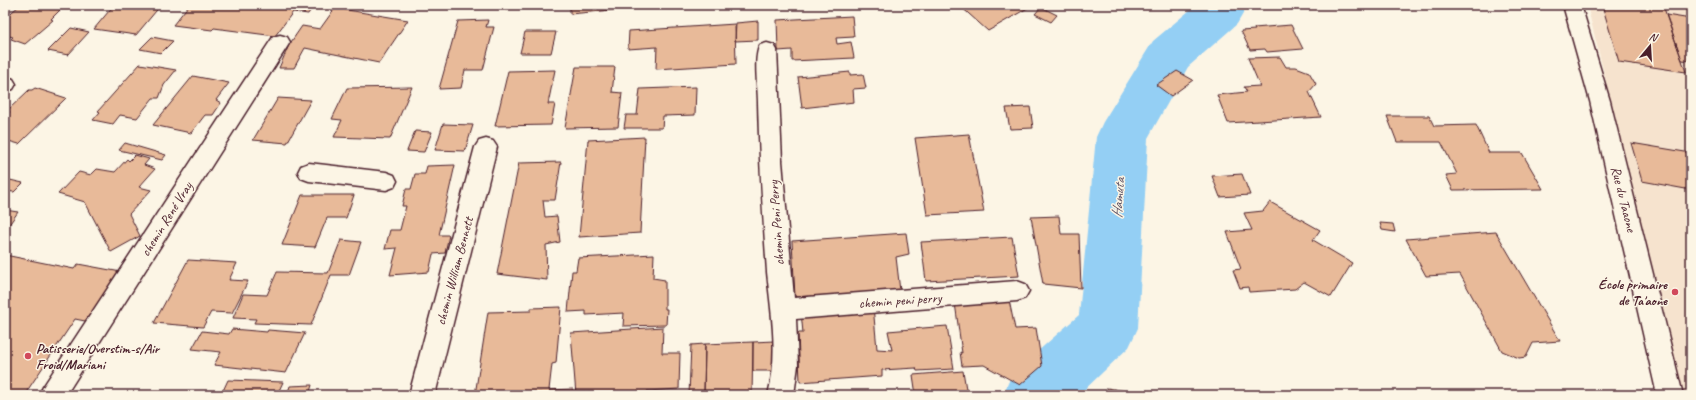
<svg xmlns="http://www.w3.org/2000/svg" width="1696" height="400" font-family="Caveat,sans-serif">
  <style>
    .built { fill: #f6e3ce }
    .lines { fill: none; stroke-linecap: round; stroke-linejoin: round }
    .river { fill: #94cff4; fill-rule: evenodd }
    .building { fill: #e8ba99; stroke: #4a1f2b }
    .minor-casing { stroke: #4a1f2b; stroke-width: 3 }
    .major-casing { stroke: #4a1f2b; stroke-width: 3 }
    .minor { fill: #fcf5e5; fill-rule: evenodd }
    .major { fill: #fcf5e5; fill-rule: evenodd }
    .poi-dot { fill: #d1495b; stroke: #fcf5e5; stroke-width: 1.5 }
    .labels { text-anchor: middle; stroke-width: 3; stroke-linejoin: round; paint-order: stroke }
    .street-label { font-size: 14px; fill: #4a1f2b; stroke: #fcf5e5 }
    .poi-label { font-size: 14px; font-weight: bold; fill: #4a1f2b; stroke: #fcf5e5; text-anchor: end }
    .water-label { font-size: 15px; font-style: italic; fill: #605467; stroke: #fcf5e5 }
  </style>
  <rect width="100%" height="100%" fill="#fcf5e5"/>
  <filter id="ink" filterUnits="userSpaceOnUse"><feTurbulence type="fractalNoise" baseFrequency=".025" numOctaves="2"/><feDisplacementMap in="SourceGraphic" scale="8" xChannelSelector="R" yChannelSelector="G"/><feConvolveMatrix kernelMatrix="1 2 1 2 8 2 1 2 1" color-interpolation-filters="sRGB"/></filter>
  <g filter="url(#ink)">
    <path class="built" d="M 1587,5 L 1691,5 L 1691,395 L 1684,395 Z"/>
    <g class="lines">
      <path class="river" d="M 1244,5 L 1244,12 L 1237,24 L 1188,67 L 1148,138 L 1138,328 L 1129,347 L 1079,395 L 1003,395 L 1012,374 L 1079,315 L 1096,137 L 1103,122 L 1153,41 L 1196,5 Z"/>
    </g>
    <path class="building" d="M 20,5 L 51,5 L 62,8 L 51,19 L 53,20 L 25,44 L 11,39 L 13,37 L 5,35 L 5,18 Z
      M 114,5 L 161,5 L 136,35 L 94,29 Z
      M 189,5 L 314,5 L 308,14 L 293,12 L 275,36 L 214,28 L 212,30 L 173,25 Z
      M 461,5 L 509,5 L 507,9 Z
      M 570,5 L 623,5 L 623,9 L 570,14 Z
      M 959,5 L 1030,5 L 1031,6 L 988,31 Z
      M 1602,5 L 1642,5 L 1664,8 L 1686,72 L 1619,62 Z
      M 1041,7 L 1057,15 L 1051,22 L 1035,14 Z
      M 335,8 L 408,20 L 379,63 L 305,48 L 294,68 L 279,68 L 289,45 L 302,26 L 320,29 Z
      M 1666,15 L 1691,19 L 1691,61 L 1682,60 Z
      M 852,16 L 854,37 L 836,38 L 837,44 L 851,42 L 854,58 L 792,61 L 792,50 L 778,51 L 777,20 Z
      M 488,20 L 486,27 L 494,27 L 483,70 L 465,70 L 461,88 L 439,89 L 458,21 Z
      M 758,21 L 758,40 L 735,41 L 736,23 Z
      M 735,24 L 736,64 L 656,69 L 657,47 L 628,49 L 629,31 Z
      M 1291,25 L 1303,49 L 1267,52 L 1265,49 L 1250,50 L 1241,31 L 1255,30 L 1254,28 Z
      M 71,28 L 89,32 L 68,55 L 48,51 Z
      M 525,32 L 556,32 L 551,53 L 520,53 Z
      M 152,37 L 173,41 L 161,53 L 140,49 Z
      M 1280,57 L 1286,67 L 1296,67 L 1309,72 L 1316,84 L 1309,92 L 1321,117 L 1228,123 L 1217,95 L 1247,92 L 1244,87 L 1260,86 L 1248,58 Z
      M 140,64 L 176,70 L 164,85 L 159,98 L 153,98 L 137,118 L 120,115 L 113,124 L 93,120 L 100,112 L 98,111 Z
      M 576,67 L 615,67 L 612,92 L 622,93 L 618,127 L 565,128 Z
      M 555,70 L 548,104 L 555,104 L 551,125 L 495,126 L 508,71 Z
      M 1177,71 L 1193,80 L 1171,96 L 1156,85 Z
      M 850,72 L 850,75 L 863,74 L 866,88 L 853,89 L 854,102 L 802,108 L 798,77 Z
      M 193,76 L 229,83 L 216,100 L 221,103 L 213,115 L 205,115 L 191,133 L 153,125 Z
      M 412,87 L 390,139 L 334,137 L 342,120 L 332,119 L 347,88 Z
      M 696,87 L 695,115 L 663,116 L 662,128 L 624,128 L 626,115 L 637,115 L 640,89 Z
      M 35,88 L 66,98 L 19,144 L 5,140 L 5,116 L 10,112 L 8,110 L 29,90 L 32,90 Z
      M 278,98 L 311,100 L 287,143 L 253,140 Z
      M 1030,107 L 1033,128 L 1010,129 L 1006,108 Z
      M 1387,116 L 1429,116 L 1434,126 L 1476,125 L 1489,153 L 1522,153 L 1543,189 L 1453,190 L 1446,175 L 1457,174 L 1441,142 L 1397,142 Z
      M 443,124 L 473,125 L 465,151 L 435,150 Z
      M 415,131 L 432,132 L 424,152 L 407,151 Z
      M 969,134 L 984,212 L 927,215 L 915,138 Z
      M 645,137 L 640,233 L 579,237 L 588,140 Z
      M 125,143 L 166,155 L 162,160 L 119,150 Z
      M 1631,143 L 1691,153 L 1691,190 L 1642,181 Z
      M 135,155 L 149,159 L 144,165 L 155,169 L 139,187 L 151,190 L 129,214 L 140,236 L 111,252 L 85,202 L 58,194 L 79,172 L 91,175 L 97,169 L 115,172 L 127,159 L 129,161 Z
      M 561,162 L 555,200 L 543,200 L 545,217 L 557,216 L 560,242 L 546,245 L 547,280 L 497,274 L 519,163 Z
      M 455,165 L 439,235 L 449,235 L 445,253 L 433,254 L 429,272 L 390,275 L 397,248 L 385,249 L 390,230 L 400,230 L 406,206 L 402,206 L 406,189 L 411,189 L 415,174 L 425,174 L 427,166 Z
      M 1242,174 L 1250,195 L 1220,197 L 1212,176 Z
      M 10,180 L 23,183 L 14,192 L 5,191 L 5,186 Z
      M 302,195 L 354,195 L 346,218 L 327,218 L 315,247 L 282,245 Z
      M 1270,202 L 1320,230 L 1313,240 L 1352,263 L 1331,297 L 1304,282 L 1295,289 L 1249,292 L 1248,287 L 1240,288 L 1233,270 L 1241,269 L 1227,232 L 1252,230 L 1244,213 L 1263,211 Z
      M 5,210 L 18,212 L 8,226 L 5,225 Z
      M 1059,216 L 1061,234 L 1079,234 L 1081,288 L 1043,284 L 1031,217 Z
      M 1380,223 L 1393,224 L 1395,232 L 1382,230 Z
      M 1496,232 L 1560,341 L 1533,343 L 1526,357 L 1519,358 L 1502,351 L 1460,274 L 1426,276 L 1406,239 Z
      M 906,233 L 909,254 L 896,257 L 900,291 L 795,297 L 792,241 Z
      M 1012,237 L 1019,276 L 926,281 L 921,242 Z
      M 341,240 L 361,242 L 349,275 L 331,275 L 311,325 L 254,323 L 256,319 L 233,318 L 243,294 L 267,295 L 277,272 L 328,273 Z
      M 654,254 L 653,278 L 665,280 L 665,309 L 667,309 L 666,325 L 623,326 L 624,313 L 586,315 L 586,311 L 568,312 L 572,271 L 576,271 L 578,258 Z
      M 5,255 L 74,269 L 78,264 L 121,272 L 85,321 L 75,319 L 27,391 L 30,395 L 5,395 Z
      M 188,260 L 237,263 L 229,280 L 248,281 L 232,313 L 211,312 L 203,327 L 154,323 Z
      M 1009,300 L 1015,329 L 1036,328 L 1042,366 L 1020,385 L 984,365 L 962,366 L 960,352 L 962,353 L 955,303 Z
      M 873,306 L 877,349 L 892,350 L 888,331 L 947,326 L 954,369 L 917,371 L 916,368 L 882,370 L 882,376 L 800,382 L 798,333 L 803,333 L 801,312 Z
      M 561,307 L 556,363 L 552,364 L 549,390 L 573,389 L 572,395 L 541,395 L 541,393 L 518,395 L 475,395 L 488,312 L 531,311 L 531,308 Z
      M 663,327 L 662,353 L 680,353 L 679,389 L 647,391 L 647,395 L 576,395 L 571,333 Z
      M 232,329 L 267,332 L 268,330 L 305,333 L 286,373 L 214,365 L 221,352 L 192,349 L 202,331 L 229,334 Z
      M 774,341 L 774,371 L 753,371 L 753,342 Z
      M 753,342 L 752,395 L 704,395 L 705,344 Z
      M 705,344 L 704,395 L 689,395 L 691,345 Z
      M 963,371 L 967,395 L 916,395 L 913,375 Z
      M 228,380 L 283,382 L 277,395 L 221,395 Z
      M 312,385 L 309,395 L 287,395 L 290,386 Z
      M 1107,388 L 1153,395 L 1107,395 Z
      M 809,390 L 827,395 L 807,395 Z"/>
    <g class="lines">
      <defs>
        <path id="minor" d="M 280,35 L 287,37 L 290,42 L 287,47 L 66,395 L 39,395 L 43,387 L 273,37 Z
          M 767,43 L 774,45 L 777,50 L 782,161 L 794,298 L 1017,281 L 1025,284 L 1029,291 L 1025,298 L 1017,301 L 796,319 L 798,365 L 794,395 L 768,395 C 779,353 771,313 767,272 C 763,215 759,158 758,102 C 758,87 753,57 760,45 Z
          M 5,76 L 13,79 L 16,84 L 13,89 L 5,92 Z
          M 486,139 L 493,141 L 497,147 L 435,395 L 409,395 L 475,147 L 479,141 Z
          M 309,163 L 386,172 L 394,175 L 397,181 L 394,187 L 386,190 L 309,181 L 301,178 L 298,172 L 301,166 Z"/>
        <path id="major" d="M 1563,5 L 1581,5 L 1610,101 L 1683,395 L 1657,395 L 1590,101 Z"/>
      </defs>
      <use href="#minor" class="minor-casing"/>
      <use href="#major" class="major-casing"/>
      <use href="#minor" class="minor"/>
      <use href="#major" class="major"/>
    </g>
  </g>
  <g class="poi-dot">
    <circle cx="1675" cy="292" r="4"/>
    <circle cx="28" cy="356" r="4"/>
  </g>
  <g class="labels">
    <g class="street-label">
      <text transform="translate(1624 199) rotate(76)" y="5">Rue du Taaone</text>
      <text transform="translate(166 219) rotate(-58)" y="5">chemin René Vray</text>
      <text transform="translate(776 223) rotate(-94)" y="5">chemin Peni Perry</text>
      <text transform="translate(454 271) rotate(-75)" y="5">chemin William Bennett</text>
      <text transform="translate(900 300) rotate(-4)" y="5">chemin peni perry</text>
    </g>
    <g class="poi-label">
      <text x="1667" y="289">École primaire<tspan x="1667" dy="16">de Ta'aone</tspan></text>
      <text x="36" y="353" text-anchor="start">Patisserie/Overstim-s/Air<tspan x="36" dy="16">Froid/Mariani</tspan></text>
    </g>
    <g class="water-label">
      <text transform="translate(1118 198) rotate(-86)" y="5">Hamuta</text>
    </g>
  </g>
  <rect width="1696" height="400" fill="none" stroke="#fcf5e5" stroke-width="20"/>
  <rect x="10" y="10" width="1676" height="380" fill="none" stroke="#4a1f2b" stroke-width="1.5" filter="url(#ink)"/>
  <g transform="translate(1650 46) rotate(18)" stroke="#fcf5e5" stroke-width="3" paint-order="stroke">
  <path d="M0-3L7 15L0 10L-7 15Z" fill="#4a1f2b"/>
  <text y="-6" font-size="11" font-weight="bold" text-anchor="middle" fill="#4a1f2b">N</text>
  </g>
</svg>
